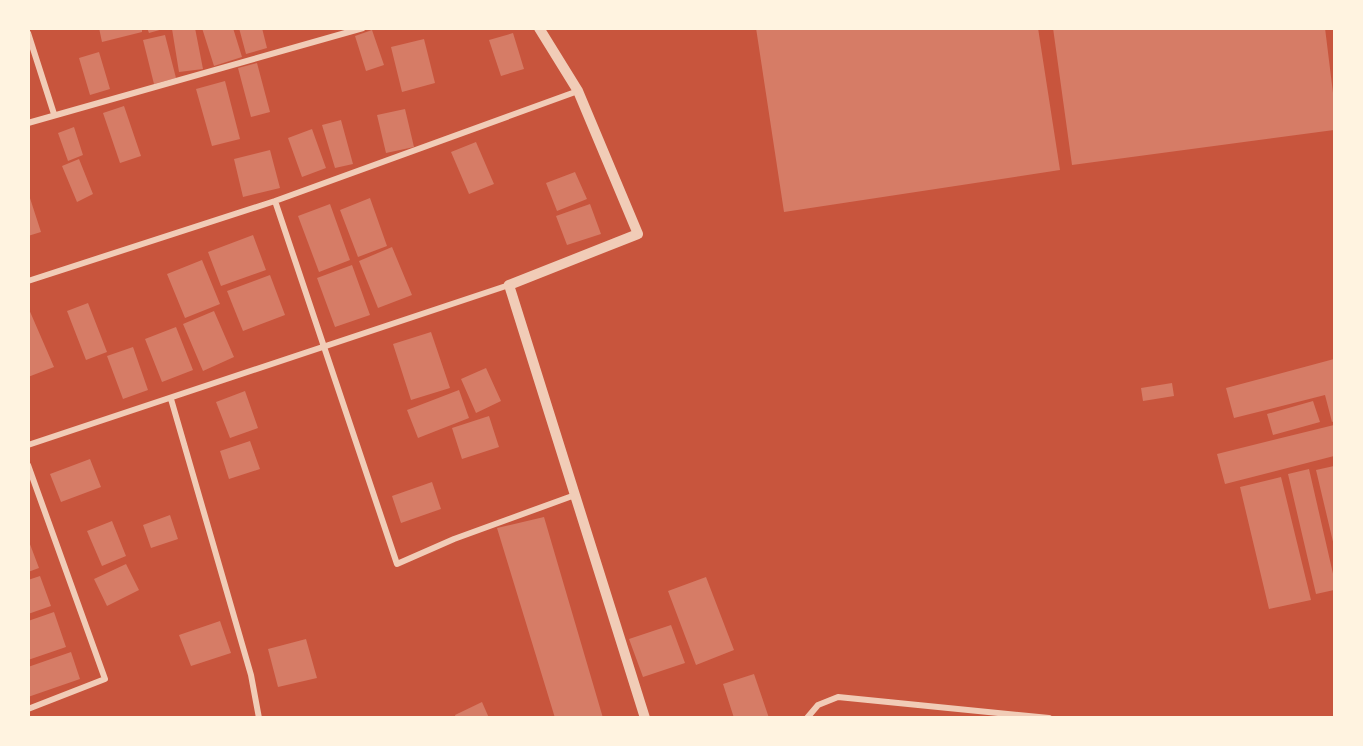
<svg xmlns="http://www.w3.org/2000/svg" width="1363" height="746" font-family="Rubik,sans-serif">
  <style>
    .building { fill: #d67c66 }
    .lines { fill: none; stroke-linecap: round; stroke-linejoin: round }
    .minor { stroke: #f1ccb7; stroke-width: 6 }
    .tertiary { stroke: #f1ccb7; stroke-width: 10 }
  </style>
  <rect width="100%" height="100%" fill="#c8553d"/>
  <path class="building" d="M 99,28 L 142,28 L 142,32 L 102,42 Z
    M 147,28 L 163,28 L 163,29 L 149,33 Z
    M 195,28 L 203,69 L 179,72 L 172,29 Z
    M 202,28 L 233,28 L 242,57 L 214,66 Z
    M 239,28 L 262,28 L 267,48 L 246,54 Z
    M 756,28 L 1038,28 L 1060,170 L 784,212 Z
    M 1053,28 L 1325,28 L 1334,101 L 1334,130 L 1072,165 Z
    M 372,30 L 384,65 L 366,71 L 355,36 Z
    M 513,33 L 524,69 L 501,76 L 489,40 Z
    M 165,35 L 176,78 L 154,84 L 143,40 Z
    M 424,39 L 435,83 L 402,92 L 391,47 Z
    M 99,52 L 110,89 L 90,95 L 79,58 Z
    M 257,63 L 270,112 L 251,117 L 238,68 Z
    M 225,81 L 240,139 L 212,146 L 196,89 Z
    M 124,106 L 141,156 L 120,163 L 103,113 Z
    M 405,109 L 414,147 L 386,153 L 377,115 Z
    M 341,120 L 353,164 L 335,168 L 322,125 Z
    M 74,127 L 83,155 L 68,161 L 58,133 Z
    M 312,129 L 326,168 L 302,177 L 288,138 Z
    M 476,142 L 494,184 L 469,194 L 451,152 Z
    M 270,150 L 280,188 L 243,197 L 234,159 Z
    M 79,159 L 93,194 L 77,202 L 62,166 Z
    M 575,172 L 587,199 L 557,211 L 546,183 Z
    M 28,192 L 41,232 L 28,236 Z
    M 370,198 L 387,246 L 358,257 L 340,210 Z
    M 330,204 L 350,260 L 319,272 L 298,216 Z
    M 590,204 L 601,234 L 567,245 L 556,216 Z
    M 253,235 L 266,270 L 221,286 L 208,252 Z
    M 392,247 L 412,295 L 378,308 L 359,261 Z
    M 202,260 L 220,304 L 185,318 L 167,274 Z
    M 352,265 L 370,315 L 335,327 L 317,278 Z
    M 270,275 L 285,315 L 243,331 L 227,291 Z
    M 88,303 L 107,352 L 86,360 L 67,311 Z
    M 28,307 L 54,367 L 28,377 Z
    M 214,311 L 234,357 L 203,371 L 183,324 Z
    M 176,327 L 193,370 L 162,382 L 145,339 Z
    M 431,332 L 450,388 L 411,400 L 393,344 Z
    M 133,347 L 148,390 L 123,399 L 107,356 Z
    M 1334,359 L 1334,421 L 1332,422 L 1325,395 L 1234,418 L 1226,388 Z
    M 486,368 L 501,401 L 476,413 L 461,379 Z
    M 1172,383 L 1174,396 L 1143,401 L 1141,388 Z
    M 459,390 L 469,418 L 418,438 L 407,410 Z
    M 245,391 L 258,428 L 230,438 L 216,402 Z
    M 1313,401 L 1320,422 L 1273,435 L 1267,414 Z
    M 489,416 L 499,447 L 462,459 L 452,428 Z
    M 1334,425 L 1334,456 L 1225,484 L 1217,454 Z
    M 250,441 L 260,469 L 229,479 L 220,451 Z
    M 90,459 L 101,487 L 61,502 L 50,474 Z
    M 1334,466 L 1334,546 L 1316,470 Z
    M 1309,469 L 1334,578 L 1334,590 L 1316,594 L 1288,474 Z
    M 1281,477 L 1311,600 L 1269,609 L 1240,487 Z
    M 432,482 L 441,509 L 401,523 L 392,496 Z
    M 170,515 L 178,539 L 151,548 L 143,525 Z
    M 544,517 L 603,718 L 555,718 L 497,528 Z
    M 112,521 L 126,556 L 102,566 L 87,531 Z
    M 28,539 L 39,568 L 28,572 Z
    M 126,564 L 139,590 L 107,606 L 94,579 Z
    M 40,576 L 51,606 L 28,614 L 28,580 Z
    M 706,577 L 734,650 L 696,665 L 668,591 Z
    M 54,612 L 66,647 L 28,660 L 28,621 Z
    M 220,621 L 231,653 L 191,666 L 179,635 Z
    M 671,625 L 685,663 L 643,677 L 629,639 Z
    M 306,639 L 317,678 L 278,687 L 268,649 Z
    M 71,652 L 80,679 L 28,697 L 28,667 Z
    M 754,674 L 769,718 L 734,718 L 723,684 Z
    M 482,702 L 489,718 L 456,718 L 455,715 Z"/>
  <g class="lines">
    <path class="minor" d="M 28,33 L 54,114
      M 28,123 L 363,28
      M 275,201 L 397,564 L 454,539 L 575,495
      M 28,281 L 275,201 L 578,91
      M 171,399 L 251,675 L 259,718
      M 28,445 L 509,285
      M 28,465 L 105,679 L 28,709
      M 807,718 L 818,705 L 838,697 L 1049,718"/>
    <path class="tertiary" d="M 539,28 L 578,91 L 638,234 L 509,285 L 645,718"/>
  </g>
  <rect width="1363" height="746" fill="none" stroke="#fff3e0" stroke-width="60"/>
</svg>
